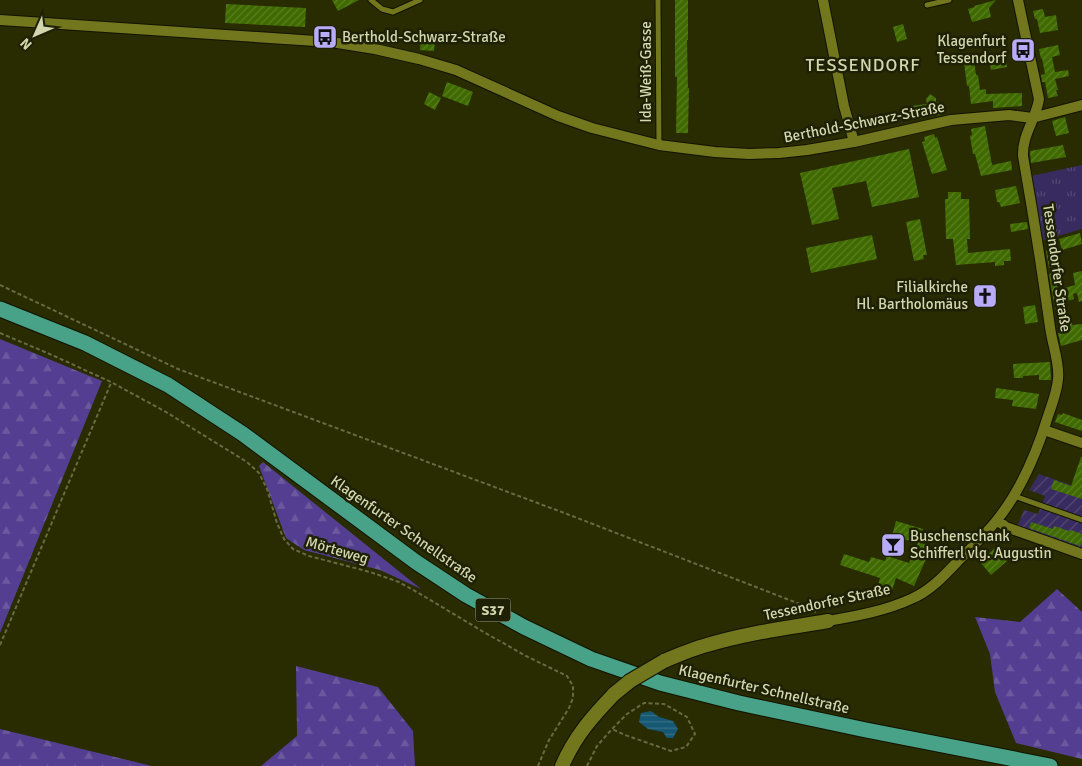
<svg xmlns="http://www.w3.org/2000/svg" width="1082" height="766" font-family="Signika,sans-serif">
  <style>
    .grass { fill: url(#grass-tufts) }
    .forest { fill: url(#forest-firs) }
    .garden { fill: url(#garden-furrows) }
    .water { fill: url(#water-rules) }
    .building { fill: url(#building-hatch) }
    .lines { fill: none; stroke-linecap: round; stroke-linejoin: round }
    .lane-casing { stroke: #121300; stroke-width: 7 }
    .street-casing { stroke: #121300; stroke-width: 12 }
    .secondary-casing { stroke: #121300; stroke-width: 16 }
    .highway-casing { stroke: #121300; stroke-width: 17 }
    .path { stroke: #686b40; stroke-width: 2; stroke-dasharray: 4 2.5; stroke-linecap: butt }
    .lane { stroke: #72761c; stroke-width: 5 }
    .street { stroke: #72761c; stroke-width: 10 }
    .secondary { stroke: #72761c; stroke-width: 14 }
    .highway { stroke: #48a288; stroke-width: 15 }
    .secondary-bridge-casing { stroke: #121300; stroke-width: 16; stroke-linecap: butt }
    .secondary-bridge { stroke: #72761c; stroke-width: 14 }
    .labels { text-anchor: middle; stroke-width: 5; stroke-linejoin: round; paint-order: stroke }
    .shield { fill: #1f2106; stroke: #9da07c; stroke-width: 1 }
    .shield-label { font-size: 14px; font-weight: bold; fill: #d3d7ae }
    .poi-label { font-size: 15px; fill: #d3d7ae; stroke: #1f2106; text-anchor: start }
    .street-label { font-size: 15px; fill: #d3d7ae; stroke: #1f2106 }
    .quarter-label { font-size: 18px; letter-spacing: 1px; fill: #d3d7ae; stroke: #1f2106 }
  </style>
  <defs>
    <pattern id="grass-tufts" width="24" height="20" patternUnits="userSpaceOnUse" patternTransform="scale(1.25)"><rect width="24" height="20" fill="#382b5f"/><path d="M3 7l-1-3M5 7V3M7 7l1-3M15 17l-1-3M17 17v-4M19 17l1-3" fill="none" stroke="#544973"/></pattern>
    <pattern id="forest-firs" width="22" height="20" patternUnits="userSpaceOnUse" patternTransform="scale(1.25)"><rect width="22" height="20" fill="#533e91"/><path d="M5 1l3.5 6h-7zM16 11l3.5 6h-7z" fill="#6b599e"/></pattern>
    <pattern id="garden-furrows" width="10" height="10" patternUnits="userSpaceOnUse" patternTransform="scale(1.25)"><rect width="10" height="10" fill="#382b5f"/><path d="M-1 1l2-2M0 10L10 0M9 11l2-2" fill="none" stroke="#544973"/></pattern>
    <pattern id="water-rules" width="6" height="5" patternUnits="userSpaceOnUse" patternTransform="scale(1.25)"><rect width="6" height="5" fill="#155874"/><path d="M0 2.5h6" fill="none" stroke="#366f85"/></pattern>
    <pattern id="building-hatch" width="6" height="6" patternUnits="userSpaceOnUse" patternTransform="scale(1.25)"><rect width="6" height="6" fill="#3f6a00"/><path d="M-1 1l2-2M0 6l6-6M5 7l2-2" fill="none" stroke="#5a7f23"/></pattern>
  </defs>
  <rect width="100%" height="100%" fill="#292b00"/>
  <path class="grass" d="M 1082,165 L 1082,229 L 1041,241 L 1031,176 Z"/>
  <path class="forest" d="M 0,339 L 102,381 L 0,633 Z
    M 263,462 L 421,589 L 380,570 L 304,550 L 286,538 L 259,466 Z
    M 1057,589 L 1082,612 L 1082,759 L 1016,743 L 995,692 L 990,654 L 975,617 L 1020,622 Z
    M 296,666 L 378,687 L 413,731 L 415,766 L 261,766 L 297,736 Z
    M 0,729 L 152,766 L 0,766 Z"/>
  <path class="garden" d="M 1039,474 L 1082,489 L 1082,550 L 1017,527 L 1024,510 L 1038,514 L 1045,496 L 1029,490 Z"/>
  <path class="water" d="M 651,711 L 659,717 L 673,721 L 678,729 L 673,738 L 667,738 L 663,732 L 648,729 L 639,722 L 641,713 Z"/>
  <path class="building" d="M 332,0 L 359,0 L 338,11 Z
    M 675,0 L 688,0 L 688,40 L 687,40 L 688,88 L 689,88 L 688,133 L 676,133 L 677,77 L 675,77 Z
    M 996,0 L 989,8 L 991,17 L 972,22 L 968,9 L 975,7 L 974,6 Z
    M 226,4 L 306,8 L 305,27 L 225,23 Z
    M 1043,9 L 1045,17 L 1056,15 L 1058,30 L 1040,33 L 1037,19 L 1035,19 L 1033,11 Z
    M 903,24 L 907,39 L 897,42 L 893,27 Z
    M 421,38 L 435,40 L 434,51 L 420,50 Z
    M 1058,45 L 1060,55 L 1052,57 L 1055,72 L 1068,70 L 1069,76 L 1055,79 L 1058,90 L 1056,90 L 1058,96 L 1048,98 L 1045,82 L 1042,82 L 1041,75 L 1045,74 L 1042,58 L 1041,59 L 1039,49 Z
    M 973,54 L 976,75 L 978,75 L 980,90 L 986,89 L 986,94 L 1022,93 L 1022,106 L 993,108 L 993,101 L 971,104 L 969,86 L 967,86 L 963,55 Z
    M 1005,55 L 1007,67 L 991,70 L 989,59 Z
    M 447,82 L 473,92 L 468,106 L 442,96 Z
    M 429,92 L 441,98 L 435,110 L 424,104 Z
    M 930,94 L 936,98 L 936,103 L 939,102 L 941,115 L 915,119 L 911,106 L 927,104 L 926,99 Z
    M 1065,117 L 1069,133 L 1056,136 L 1052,121 Z
    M 985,126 L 992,165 L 1011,161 L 1012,170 L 981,176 L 975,154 L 973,154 L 970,136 L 972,135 L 971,129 Z
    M 934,134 L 935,138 L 937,137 L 947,170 L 932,174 L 922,142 L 925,141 L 924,137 Z
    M 1063,145 L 1066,157 L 1031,163 L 1030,151 Z
    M 909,149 L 919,197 L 872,207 L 866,181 L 832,188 L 839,219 L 812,225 L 800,173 Z
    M 1016,186 L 1020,203 L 1001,207 L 999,202 L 997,202 L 995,190 Z
    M 948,192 L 961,192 L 961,199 L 969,199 L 970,239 L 967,239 L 968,253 L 1010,249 L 1011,261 L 1004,261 L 1004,265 L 995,266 L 995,262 L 956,265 L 953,239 L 946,239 L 945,199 L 948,199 Z
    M 920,219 L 927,255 L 923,255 L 924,259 L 914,261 L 906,222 Z
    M 1027,222 L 1028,229 L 1011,232 L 1010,224 Z
    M 1080,233 L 1082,244 L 1062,250 L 1059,239 Z
    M 872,235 L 877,259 L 811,273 L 806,248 Z
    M 1054,249 L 1059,265 L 1049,268 L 1046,251 Z
    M 1082,271 L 1082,301 L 1079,302 L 1077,293 L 1073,294 L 1074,299 L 1060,303 L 1061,308 L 1056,310 L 1053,298 L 1049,274 L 1054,272 L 1058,290 L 1075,285 L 1073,273 Z
    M 984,286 L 987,287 L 995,298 L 987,303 L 983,297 L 980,299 L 980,287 Z
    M 1035,305 L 1038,322 L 1025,324 L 1023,307 Z
    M 1063,319 L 1071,319 L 1072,325 L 1082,324 L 1082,340 L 1061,346 L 1058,333 L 1065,331 Z
    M 1050,362 L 1051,380 L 1039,380 L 1039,375 L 1023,376 L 1023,378 L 1014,378 L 1013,364 Z
    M 996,388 L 1039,394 L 1036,409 L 1012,406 L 1013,400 L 995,398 Z
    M 1063,413 L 1082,420 L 1082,431 L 1055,422 L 1058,414 L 1062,415 Z
    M 1081,457 L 1082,457 L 1082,499 L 1051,489 L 1054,480 L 1071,486 Z
    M 896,521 L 923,529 L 919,542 L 927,545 L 926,549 L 930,550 L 914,586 L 896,578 L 892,590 L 878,585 L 880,578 L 840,565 L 844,554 L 869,562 L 871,557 L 885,561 L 887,556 L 909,563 L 918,543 L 892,536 Z
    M 1031,522 L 1053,529 L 1054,526 L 1069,531 L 1071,530 L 1082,534 L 1082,541 L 1080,546 L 1029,528 Z
    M 996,547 L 1007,561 L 991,575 L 980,562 Z"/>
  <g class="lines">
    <defs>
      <path id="lane" d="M 371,0 L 382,9 L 393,12 L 420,0
        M 658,0 L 659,145
        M 927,5 L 949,0
        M 1014,496 L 1082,520"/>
      <path id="street" d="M 823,0 L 844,106 L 854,142
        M 0,20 L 331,42 L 375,49 L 419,59 L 456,70 L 558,116 L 592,128 L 659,145 L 715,152 L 749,154 L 779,153 L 807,150 L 854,142 L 951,120 L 1009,115 L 1032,118 L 1082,105
        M 1044,430 L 1082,443
        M 997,520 L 1006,527 L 1082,554
        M 828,621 C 856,616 885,611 911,599 C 930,591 944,576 958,561 C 971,548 985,535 997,520 C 1021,490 1037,452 1048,416 C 1052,404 1057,392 1058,379 C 1060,363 1052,344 1050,327 C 1042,270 1033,213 1023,156 C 1022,135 1036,119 1039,99 L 1018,0"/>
      <path id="secondary" d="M 664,661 C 678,655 692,649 707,645 C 746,633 788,628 828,621
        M 562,766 C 575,736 592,717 614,694"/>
      <path id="highway" d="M 0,309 L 85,343 L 168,385 L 243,434 L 416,562 L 466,595 L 524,627 L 591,659 L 660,683 L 739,703 L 866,730 L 1050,766"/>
    </defs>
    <use href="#lane" class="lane-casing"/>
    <use href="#street" class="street-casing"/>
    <use href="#secondary" class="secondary-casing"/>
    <use href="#highway" class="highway-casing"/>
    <path class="path" d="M 0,285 L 178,369 L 567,514 L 805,606 L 816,612
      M 0,333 L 52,355 L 111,382 L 166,412 L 247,462 L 259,473 L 267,489 L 277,523 L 284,539 L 293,549 L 309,556 L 370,572 L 399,582 L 427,598 L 482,631 L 526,656 L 567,676 L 573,686 L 573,698 L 569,708 L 549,740 L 538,766
      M 0,645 L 111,383
      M 587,766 L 597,746 L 612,729 L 627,714 L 644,703 L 664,704 L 687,717 L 695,734 L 686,747 L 671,751 L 625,735 L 612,729"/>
    <use href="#lane" class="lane"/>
    <use href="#street" class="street"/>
    <use href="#secondary" class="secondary"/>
    <use href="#highway" class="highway"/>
    <defs>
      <path id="secondary-bridge" d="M 614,694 L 630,681 L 664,661"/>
    </defs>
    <use href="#secondary-bridge" class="secondary-bridge-casing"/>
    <use href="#secondary-bridge" class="secondary-bridge"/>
  </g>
  <defs>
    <symbol id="bus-square" viewBox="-11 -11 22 22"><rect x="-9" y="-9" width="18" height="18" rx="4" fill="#b8abf7" stroke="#1f2106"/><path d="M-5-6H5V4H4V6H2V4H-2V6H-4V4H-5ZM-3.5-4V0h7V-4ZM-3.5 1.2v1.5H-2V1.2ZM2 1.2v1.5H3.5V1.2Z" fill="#111"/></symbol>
    <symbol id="church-square" viewBox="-11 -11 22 22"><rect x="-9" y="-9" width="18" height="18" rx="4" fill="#b8abf7" stroke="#1f2106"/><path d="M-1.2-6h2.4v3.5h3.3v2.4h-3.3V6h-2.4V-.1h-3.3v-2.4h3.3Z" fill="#111"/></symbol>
    <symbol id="bar-square" viewBox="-11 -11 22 22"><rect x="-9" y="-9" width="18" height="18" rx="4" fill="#b8abf7" stroke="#1f2106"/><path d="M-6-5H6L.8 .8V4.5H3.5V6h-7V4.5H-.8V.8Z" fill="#111"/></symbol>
  </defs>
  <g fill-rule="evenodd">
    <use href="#bus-square" x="311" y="23" width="28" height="28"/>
    <use href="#bus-square" x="1009" y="36" width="28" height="28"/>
    <use href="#church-square" x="971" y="282" width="28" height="28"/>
    <use href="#bar-square" x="879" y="531" width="28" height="28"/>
  </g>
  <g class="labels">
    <rect class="shield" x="475.5" y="598.5" width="35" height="23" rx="4"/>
    <g class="shield-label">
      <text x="493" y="615">S37</text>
    </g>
    <g class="poi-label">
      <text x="342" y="42">Berthold-Schwarz-Straße</text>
      <text x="1006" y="46" text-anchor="end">Klagenfurt<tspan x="1006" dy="17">Tessendorf</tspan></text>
      <text x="968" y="292" text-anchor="end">Filialkirche<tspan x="968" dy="17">Hl. Bartholomäus</tspan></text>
      <text x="910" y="541">Buschenschank<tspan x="910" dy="17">Schifferl vlg. Augustin</tspan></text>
    </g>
    <g class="street-label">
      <text transform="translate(646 72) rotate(-90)" y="5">Ida-Weiß-Gasse</text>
      <text transform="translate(864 122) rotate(-11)" y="5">Berthold-Schwarz-Straße</text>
      <text transform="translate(1057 268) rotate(82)" y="5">Tessendorfer Straße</text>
      <text transform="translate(404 529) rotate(35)" y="5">Klagenfurter Schnellstraße</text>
      <text transform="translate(337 550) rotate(16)" y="5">Mörteweg</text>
      <text transform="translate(827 602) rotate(-12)" y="5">Tessendorfer Straße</text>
      <text transform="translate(764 689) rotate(13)" y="5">Klagenfurter Schnellstraße</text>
    </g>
    <g class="quarter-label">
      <text x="863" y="71">TESSENDORF</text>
    </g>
  </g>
  <g transform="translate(35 35) rotate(225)" stroke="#1f2106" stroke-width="4" paint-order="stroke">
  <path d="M0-4L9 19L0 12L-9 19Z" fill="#d3d7ae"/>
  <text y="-8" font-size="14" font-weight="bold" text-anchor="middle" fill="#d3d7ae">N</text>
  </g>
</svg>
